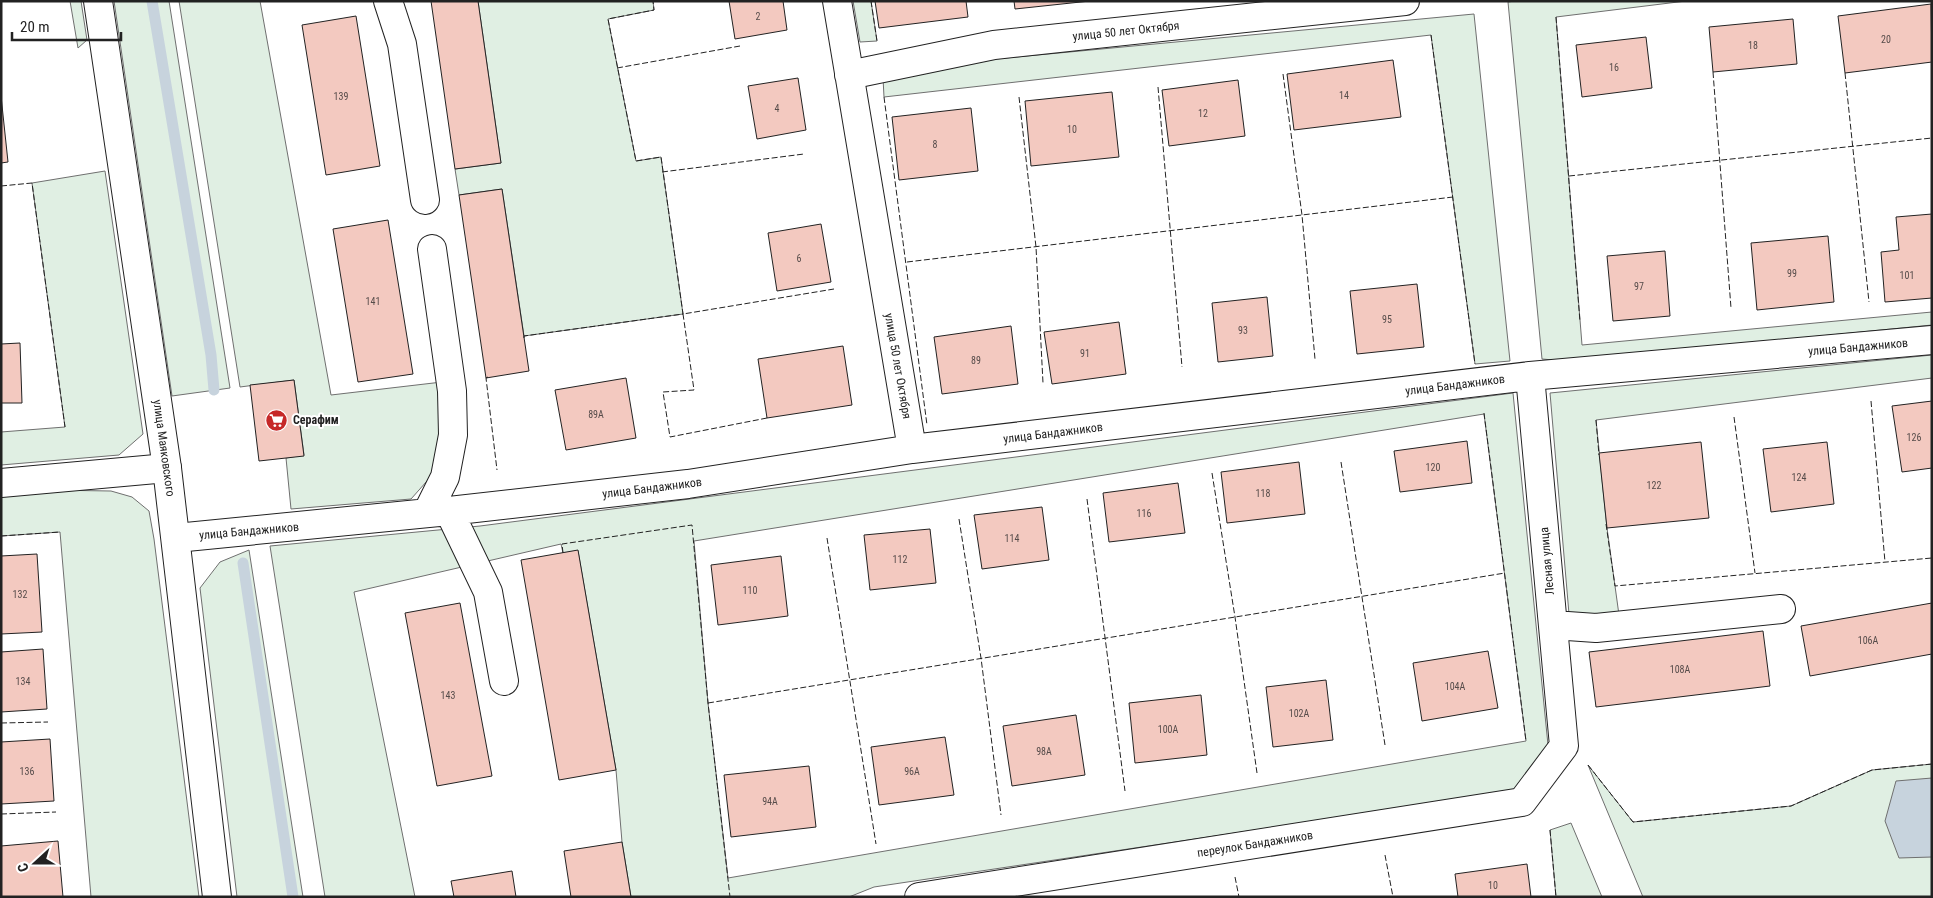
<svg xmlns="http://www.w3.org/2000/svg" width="1933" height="898" font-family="'Roboto Condensed',sans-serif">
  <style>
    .green { fill: #e0efe3; stroke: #6f6f6f; fill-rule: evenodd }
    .water { fill: #c7d3dd; stroke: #6f6f6f }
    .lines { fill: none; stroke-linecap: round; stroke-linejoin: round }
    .stream { stroke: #c7d3dd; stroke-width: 11 }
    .building { fill: #f3c9c0; stroke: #222 }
    .minor-casing { stroke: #222; stroke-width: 30 }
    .major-casing { stroke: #222; stroke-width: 30 }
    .minor { stroke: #fff; stroke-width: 28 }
    .major { stroke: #fff; stroke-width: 28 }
    .fence { stroke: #222; stroke-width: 1; stroke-dasharray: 6 2.5; stroke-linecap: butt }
    .labels { text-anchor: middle; stroke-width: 4; stroke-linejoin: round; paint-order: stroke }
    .number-label { font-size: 10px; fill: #564c4a }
    .street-label { font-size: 12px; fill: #222; stroke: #fff }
    .poi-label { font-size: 12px; font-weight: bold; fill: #222; stroke: #fff; text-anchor: start }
  </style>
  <rect width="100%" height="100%" fill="#fff"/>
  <path class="green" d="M 70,1 L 81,1 L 87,40 L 78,48 Z
    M 114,1 L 169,1 L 230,388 L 172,396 Z
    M 179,1 L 260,1 L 331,395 L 442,382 L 444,436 L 435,472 L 411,499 L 291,509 L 286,458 L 304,455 L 294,380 L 240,387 Z
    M 478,1 L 653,1 L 654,10 L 608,19 L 636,161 L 661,157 L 683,314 L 524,336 L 502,189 L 459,195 L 455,169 L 501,163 Z
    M 853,1 L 871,1 L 877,41 L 860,42 Z
    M 1515,1 L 1686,1 L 1556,17 L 1582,345 L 1932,312 L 1932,325 L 1566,361 L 1542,359 L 1508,2 Z
    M 1474,14 L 1510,361 L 1475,364 L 1431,35 L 884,97 L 883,78 L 995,59 Z
    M 105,171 L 143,434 L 119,455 L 1,465 L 1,432 L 65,427 L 32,183 Z
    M 1932,355 L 1932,378 L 1596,420 L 1607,528 L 1619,615 L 1569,614 L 1550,393 Z
    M 1513,393 L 1548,745 L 1516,791 L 874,887 L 849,897 L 631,897 L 622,842 L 616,770 L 578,551 L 563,553 L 561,544 L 354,592 L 415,897 L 325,897 L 270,546 L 480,526 ZM 1484,414 L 1526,741 L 728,878 L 708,703 L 694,541 Z
    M 46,490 L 111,491 L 132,497 L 149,511 L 154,539 L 199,897 L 91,897 L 60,532 L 1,536 L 1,493 Z
    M 249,550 L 303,897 L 237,897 L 200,588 L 220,562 Z
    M 1932,764 L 1932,897 L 1643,897 L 1588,765 L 1633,822 L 1791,806 L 1872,770 Z
    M 1571,823 L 1602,897 L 1556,897 L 1550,830 Z"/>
  <path class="water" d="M 1932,778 L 1932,857 L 1899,858 L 1885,821 L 1896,781 Z"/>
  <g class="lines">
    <path class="stream" d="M 152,1 L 211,355 L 214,390
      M 243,563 L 293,897"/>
  </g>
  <path class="building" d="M 431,1 L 478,1 L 501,163 L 455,169 Z
    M 729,1 L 783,1 L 787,30 L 735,39 Z
    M 875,1 L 966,1 L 968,17 L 879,28 Z
    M 1014,1 L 1090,1 L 1015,9 Z
    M 1931,4 L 1932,62 L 1845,73 L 1838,16 Z
    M 356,16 L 380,166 L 326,175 L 302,25 Z
    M 1793,19 L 1797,64 L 1713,72 L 1709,27 Z
    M 1646,37 L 1652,88 L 1582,97 L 1576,45 Z
    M 1393,60 L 1401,117 L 1294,130 L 1287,74 Z
    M 798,78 L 806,130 L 757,139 L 748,86 Z
    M 1238,80 L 1245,136 L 1169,146 L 1162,90 Z
    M 1112,92 L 1119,157 L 1031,166 L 1025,101 Z
    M 1,96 L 8,162 L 1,163 Z
    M 971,108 L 978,171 L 899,180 L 892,117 Z
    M 502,189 L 529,371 L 486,378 L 459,195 Z
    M 1932,214 L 1932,298 L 1885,302 L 1881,252 L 1899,250 L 1896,217 Z
    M 388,220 L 413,374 L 358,382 L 333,229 Z
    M 821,224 L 831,282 L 777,291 L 768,233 Z
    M 1828,236 L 1834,302 L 1757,310 L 1751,243 Z
    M 1665,251 L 1670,316 L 1613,321 L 1607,256 Z
    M 1417,284 L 1424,347 L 1357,354 L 1350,291 Z
    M 1267,297 L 1273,356 L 1218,362 L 1212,303 Z
    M 1119,322 L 1126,374 L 1052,384 L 1044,332 Z
    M 1011,326 L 1018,384 L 942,394 L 934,337 Z
    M 20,343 L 22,403 L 1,403 L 1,344 Z
    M 843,346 L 852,405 L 767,418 L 758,359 Z
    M 626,378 L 636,438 L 566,450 L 555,390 Z
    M 294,380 L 304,456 L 259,461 L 250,385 Z
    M 1932,401 L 1932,468 L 1902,472 L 1892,406 Z
    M 1467,441 L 1472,483 L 1400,492 L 1394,451 Z
    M 1701,442 L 1709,518 L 1607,528 L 1599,453 Z
    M 1827,442 L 1834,504 L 1771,512 L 1763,449 Z
    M 1299,462 L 1305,514 L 1227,523 L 1221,472 Z
    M 1178,483 L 1185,533 L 1109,542 L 1103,493 Z
    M 1042,507 L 1049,560 L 982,569 L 974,515 Z
    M 930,529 L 936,583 L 870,590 L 864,535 Z
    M 578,550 L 616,770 L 559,780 L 521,560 Z
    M 37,554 L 42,632 L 1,634 L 1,556 Z
    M 781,556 L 788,616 L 718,625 L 711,565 Z
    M 460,603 L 492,776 L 437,786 L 405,613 Z
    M 1932,603 L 1932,654 L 1810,676 L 1801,626 Z
    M 1763,631 L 1770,686 L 1596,707 L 1589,652 Z
    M 43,649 L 47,709 L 1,712 L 1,652 Z
    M 1488,651 L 1498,708 L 1422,721 L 1413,663 Z
    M 1326,680 L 1333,740 L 1273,747 L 1266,687 Z
    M 1201,695 L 1207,755 L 1135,763 L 1129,703 Z
    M 1076,715 L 1085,775 L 1012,786 L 1003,726 Z
    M 945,737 L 954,795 L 879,805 L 871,747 Z
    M 50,739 L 54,801 L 1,804 L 1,742 Z
    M 809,766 L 816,827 L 731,837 L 724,775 Z
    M 58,841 L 63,897 L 1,897 L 1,846 Z
    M 622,842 L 631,897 L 571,897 L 564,851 Z
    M 1527,864 L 1531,897 L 1458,897 L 1455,874 Z
    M 512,871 L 516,897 L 454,897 L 451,881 Z"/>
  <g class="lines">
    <defs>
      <path id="minor" d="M 388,1 L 402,44 L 425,200
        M 837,1 L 912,449
        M 849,75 L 994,45 L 1405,1
        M 1,483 L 167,468
        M 449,511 L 488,592 L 504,681
        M 427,513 L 445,477 L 453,435 L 452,391 L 432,249
        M 176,538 L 449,511 L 688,484 L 912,449 L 1530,376 L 1932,340
        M 1553,625 L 1596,628 L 1781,609
        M 919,897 L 1522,802 L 1564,746 L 1530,376"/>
      <path id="major" d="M 98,1 L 167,468 L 217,897"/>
    </defs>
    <use href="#minor" class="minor-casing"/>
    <use href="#major" class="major-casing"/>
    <use href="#minor" class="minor"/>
    <use href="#major" class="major"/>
    <path class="fence" d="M 871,1 L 877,41
      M 1556,17 L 1580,322
      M 1431,35 L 1475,364
      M 617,68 L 740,46
      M 1713,72 L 1731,308
      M 1845,73 L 1869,302
      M 1283,74 L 1302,215 L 1315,359
      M 1158,87 L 1182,367
      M 884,97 L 927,425
      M 1019,97 L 1036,247 L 1043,383
      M 662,172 L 804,154
      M 1569,176 L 1932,138
      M 1,186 L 32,183 L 65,427
      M 907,262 L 1453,197
      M 524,338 L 524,336 L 683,314 L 661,157 L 636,161 L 608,19 L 654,10 L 653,1
      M 488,377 L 486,378 L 497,470
      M 1871,401 L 1885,562
      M 1484,413 L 1526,741
      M 1734,417 L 1755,573
      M 767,418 L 670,437 L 663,392 L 694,390 L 683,314 L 834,289
      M 1596,420 L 1599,455
      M 1341,462 L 1385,745
      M 1212,473 L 1235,617 L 1257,773
      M 1087,499 L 1125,791
      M 959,519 L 981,658 L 1001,815
      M 1606,524 L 1615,586 L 1932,558
      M 1,536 L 60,532
      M 827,538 L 876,844
      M 563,553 L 562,544 L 692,525 L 708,703 L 730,897
      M 708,703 L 1505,573
      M 1,723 L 48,722
      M 1588,765 L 1633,822 L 1791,806 L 1872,770 L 1932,764
      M 1,814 L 56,812
      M 1550,830 L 1556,897
      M 1385,855 L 1393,897
      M 1235,877 L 1239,897"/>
  </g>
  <defs>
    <symbol id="supermarket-disc" viewBox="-11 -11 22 22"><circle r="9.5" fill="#c62828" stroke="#fff"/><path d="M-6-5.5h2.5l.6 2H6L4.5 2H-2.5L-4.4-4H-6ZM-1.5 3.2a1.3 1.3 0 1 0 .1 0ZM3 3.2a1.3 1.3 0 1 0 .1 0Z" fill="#fff"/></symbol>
  </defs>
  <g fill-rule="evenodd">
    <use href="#supermarket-disc" x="264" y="408" width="25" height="25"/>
  </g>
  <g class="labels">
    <g class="number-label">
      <text x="758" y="20">2</text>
      <text x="1886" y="43">20</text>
      <text x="1753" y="49">18</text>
      <text x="1614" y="71">16</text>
      <text x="1344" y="99">14</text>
      <text x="341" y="100">139</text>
      <text x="777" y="112">4</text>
      <text x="1203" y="117">12</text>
      <text x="1072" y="133">10</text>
      <text x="935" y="148">8</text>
      <text x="799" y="262">6</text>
      <text x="1792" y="277">99</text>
      <text x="1907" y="279">101</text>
      <text x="1639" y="290">97</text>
      <text x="373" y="305">141</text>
      <text x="1387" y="323">95</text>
      <text x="1243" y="334">93</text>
      <text x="1085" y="357">91</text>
      <text x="976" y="364">89</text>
      <text x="596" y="418">89А</text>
      <text x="1914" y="441">126</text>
      <text x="1433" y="471">120</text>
      <text x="1799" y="481">124</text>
      <text x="1654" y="489">122</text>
      <text x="1263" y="497">118</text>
      <text x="1144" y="517">116</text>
      <text x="1012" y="542">114</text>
      <text x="900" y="563">112</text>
      <text x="750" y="594">110</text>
      <text x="20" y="598">132</text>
      <text x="1868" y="644">106А</text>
      <text x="1680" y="673">108А</text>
      <text x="23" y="685">134</text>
      <text x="1455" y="690">104А</text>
      <text x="448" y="699">143</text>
      <text x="1299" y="717">102А</text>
      <text x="1168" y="733">100А</text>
      <text x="1044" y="755">98А</text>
      <text x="27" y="775">136</text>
      <text x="912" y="775">96А</text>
      <text x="770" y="805">94А</text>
      <text x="1493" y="889">10</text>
    </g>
    <g class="street-label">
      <text transform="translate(1126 31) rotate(-6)" y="4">улица 50 лет Октября</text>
      <text transform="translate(1858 347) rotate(-5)" y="4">улица Бандажников</text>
      <text transform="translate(898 366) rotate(80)" y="4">улица 50 лет Октября</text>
      <text transform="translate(1455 385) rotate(-7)" y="4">улица Бандажников</text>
      <text transform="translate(1053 433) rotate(-7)" y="4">улица Бандажников</text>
      <text transform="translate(164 448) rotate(82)" y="4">улица Маяковского</text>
      <text transform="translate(652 488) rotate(-7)" y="4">улица Бандажников</text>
      <text transform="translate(249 531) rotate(-5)" y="4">улица Бандажников</text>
      <text transform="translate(1547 561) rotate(-95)" y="4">Лесная улица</text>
      <text transform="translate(1255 844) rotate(-9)" y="4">переулок Бандажников</text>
    </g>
    <g class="poi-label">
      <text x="293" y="424">Серафим</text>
    </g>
  </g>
  <rect width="1933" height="898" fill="none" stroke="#222222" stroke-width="5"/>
  <g transform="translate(35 863) rotate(249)" stroke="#ffffff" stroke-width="4" paint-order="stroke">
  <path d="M0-4L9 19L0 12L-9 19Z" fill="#222222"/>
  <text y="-8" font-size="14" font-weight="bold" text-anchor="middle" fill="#222222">С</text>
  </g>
  <path d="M12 32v8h109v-8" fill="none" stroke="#222222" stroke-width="2.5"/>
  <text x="20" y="32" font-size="15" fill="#222222" stroke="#ffffff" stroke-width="4" paint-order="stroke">20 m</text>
</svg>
